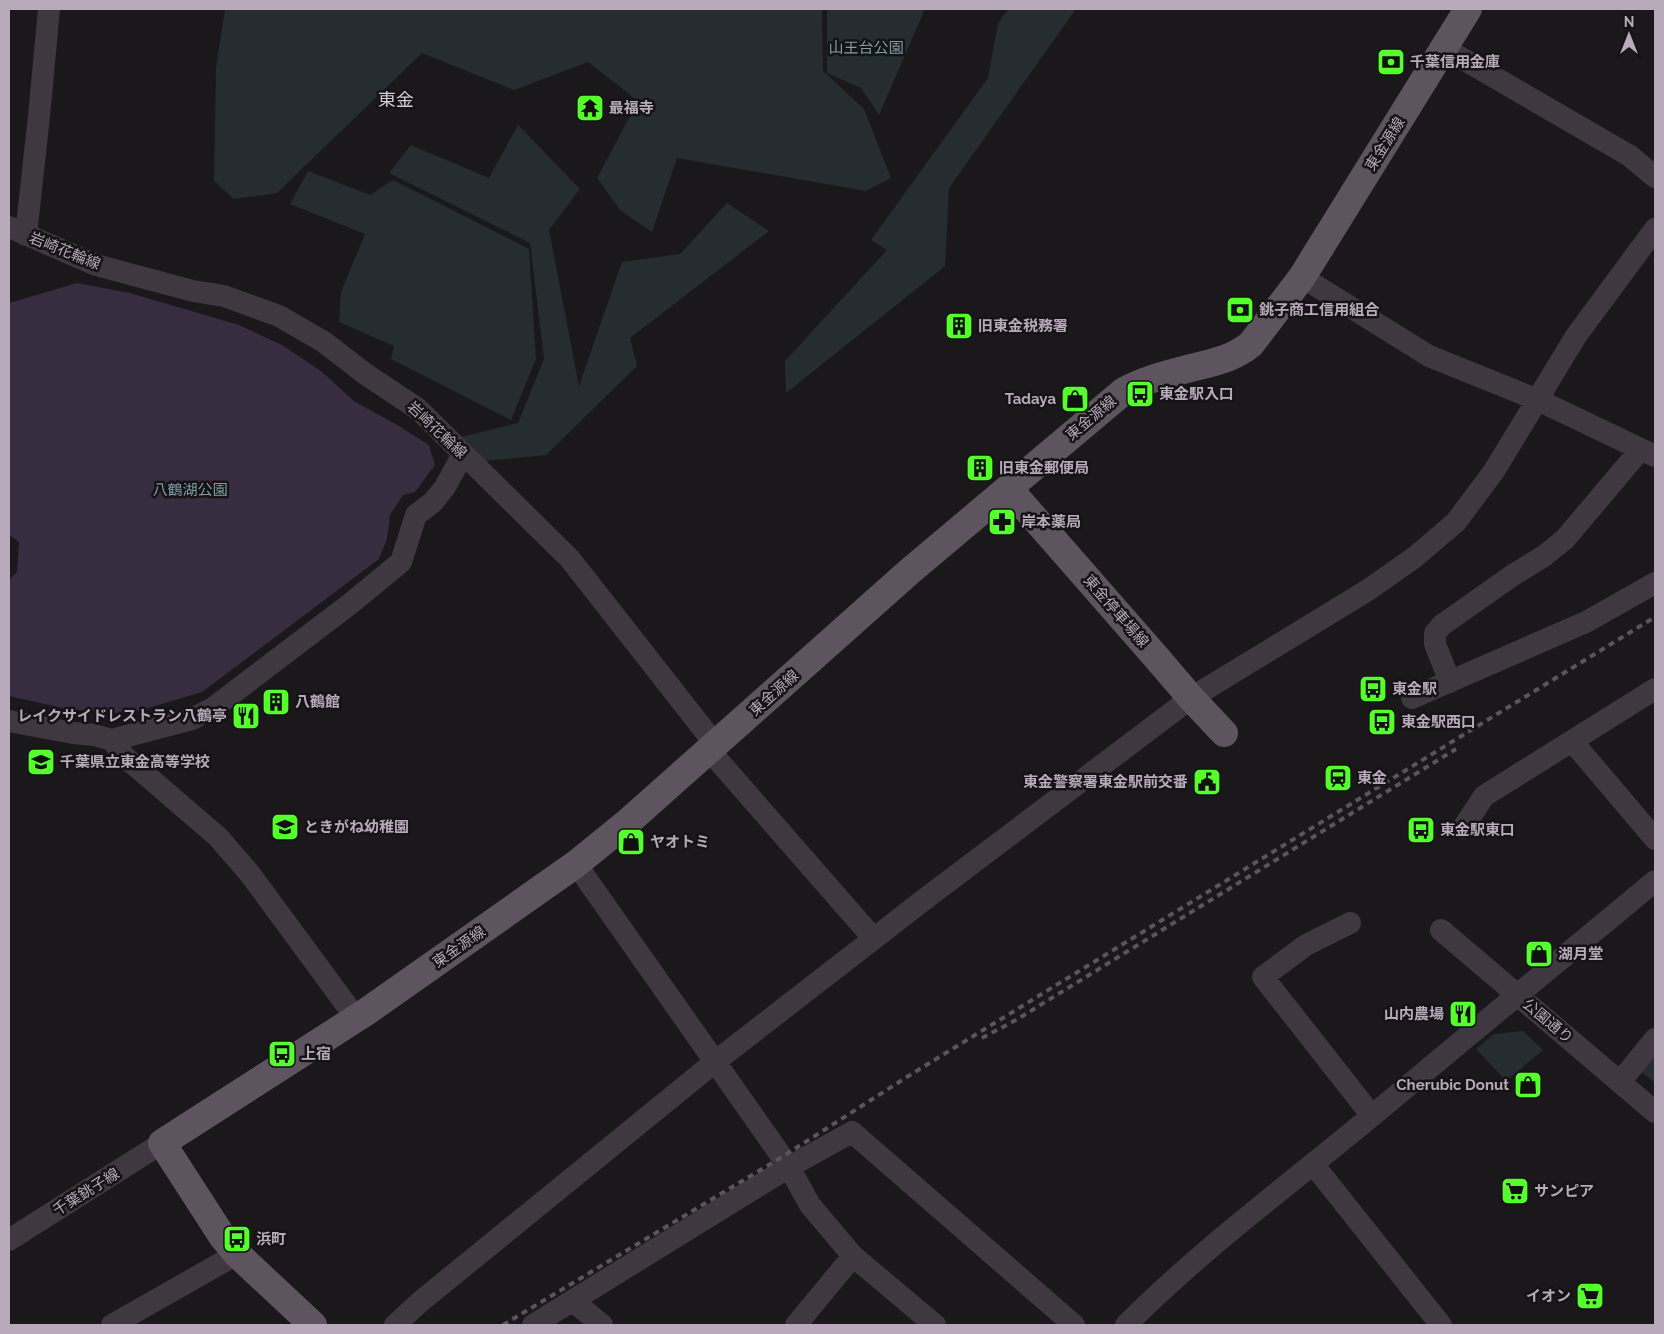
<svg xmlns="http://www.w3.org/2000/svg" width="1664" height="1334" font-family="Raleway,'Noto Sans JP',sans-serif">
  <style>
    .green { fill: #252d30 }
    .water { fill: #382c40 }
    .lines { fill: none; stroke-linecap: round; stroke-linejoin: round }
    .minor { stroke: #3f3840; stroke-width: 22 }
    .major { stroke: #5e545f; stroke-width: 28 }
    .rail { stroke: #5c535d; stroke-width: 4; stroke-dasharray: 6 5; stroke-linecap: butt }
    .labels { text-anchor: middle; stroke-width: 5; stroke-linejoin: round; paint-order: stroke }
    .park-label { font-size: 15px; fill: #7e9fa8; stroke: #151315 }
    .poi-label { font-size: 15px; font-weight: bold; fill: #b8a9bb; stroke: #151315; text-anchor: start }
    .street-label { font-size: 15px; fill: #b8a9bb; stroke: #151315 }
    .quarter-label { font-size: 18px; fill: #d5cad7; stroke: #151315 }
  </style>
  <rect width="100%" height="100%" fill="#1a181a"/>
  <path class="green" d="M 225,9 L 822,9 L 823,71 L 864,109 L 891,178 L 866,191 L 677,158 L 652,232 L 620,210 L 597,178 L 638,101 L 588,62 L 514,90 L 422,53 L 277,193 L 234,199 L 214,181 L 216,68 Z
    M 827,9 L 925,9 L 879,115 L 861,88 L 827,73 Z
    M 1009,9 L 1076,9 L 949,188 L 945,266 L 786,393 L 785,361 L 887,250 L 871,240 L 988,78 L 998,23 Z
    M 518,125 L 580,189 L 549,230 L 579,386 L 622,262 L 680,254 L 727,203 L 769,231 L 630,338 L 637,366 L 546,455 L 484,461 L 461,437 L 518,423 L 544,359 L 530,243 L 389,173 L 411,145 L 489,178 Z
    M 308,171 L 370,195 L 393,180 L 529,249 L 536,359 L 511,420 L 391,359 L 394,346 L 339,322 L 341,292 L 365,234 L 290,204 Z
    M 1523,1031 L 1543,1050 L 1506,1081 L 1476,1049 L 1494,1034 Z
    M 1655,1052 L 1655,1083 L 1640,1071 Z"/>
  <path class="water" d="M 77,283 L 130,293 L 239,325 L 282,345 L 321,371 L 354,401 L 399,426 L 429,445 L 435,465 L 415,492 L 403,495 L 390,515 L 387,539 L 379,559 L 202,692 L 128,714 L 67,709 L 9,696 L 9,580 L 17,572 L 19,542 L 9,535 L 9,303 Z"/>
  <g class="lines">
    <path class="minor" d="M 1444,48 L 1630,156 L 1655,177
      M 9,227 L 96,265 L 193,291 L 224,296 L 279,316 L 324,342 L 364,373 L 418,409 L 570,559 L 715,744
      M 26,235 L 39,116 L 49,9
      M 1302,277 L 1429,356 L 1538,400 L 1655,456
      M 1450,682 L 1435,644 L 1435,633 L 1442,625 L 1513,575 L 1544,556 L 1565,539 L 1641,449
      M 1412,698 L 1586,622 L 1655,583
      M 9,721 L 73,733 L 94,735 L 112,740 L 192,719 L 213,708 L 350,604 L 401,562 L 416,515 L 433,502 L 445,487 L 463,454
      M 112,740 L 125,757 L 218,837 L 250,874 L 356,1018
      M 1572,741 L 1655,839
      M 709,750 L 874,939
      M 1463,828 L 1484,796 L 1655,689
      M 576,864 L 789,1167 L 810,1205 L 853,1256 L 935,1325
      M 1350,923 L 1306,945 L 1263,977 L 1372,1116
      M 1441,930 L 1655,1112
      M 1620,1082 L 1655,1039
      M 1313,1164 L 1441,1325
      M 9,1240 L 162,1143
      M 573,1301 L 602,1325
      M 112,1325 L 237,1254
      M 395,1325 L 420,1302 L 716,1061 L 925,899 L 1191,698 L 1368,590 L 1415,557 L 1456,522 L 1494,471 L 1576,336 L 1655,229
      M 533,1325 L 789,1167 L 852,1132 L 1074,1325
      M 796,1325 L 853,1256
      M 1126,1325 C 1203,1248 1290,1184 1373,1115 C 1467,1037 1561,958 1655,881"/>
    <path class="major" d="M 1009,489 L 1156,657 L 1191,698 L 1224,733
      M 313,1325 L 237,1254 L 222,1236 L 162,1143 L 366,1012 L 576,864 L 629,821 L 910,571 L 1124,391 C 1144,380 1165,375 1187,369 C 1210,363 1232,360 1251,344 L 1302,277 L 1468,9"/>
    <path class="rail" d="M 982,1038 L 1016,1020 L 1456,749
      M 503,1325 L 782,1157 L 910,1075 L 1655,617"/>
  </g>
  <defs>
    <symbol id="bank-square" viewBox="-11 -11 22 22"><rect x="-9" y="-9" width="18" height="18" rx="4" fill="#54ff2b" stroke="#151315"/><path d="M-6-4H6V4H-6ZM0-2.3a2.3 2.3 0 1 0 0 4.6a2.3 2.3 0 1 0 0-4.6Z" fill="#111"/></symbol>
    <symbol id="temple-square" viewBox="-11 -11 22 22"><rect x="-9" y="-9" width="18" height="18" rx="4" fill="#54ff2b" stroke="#151315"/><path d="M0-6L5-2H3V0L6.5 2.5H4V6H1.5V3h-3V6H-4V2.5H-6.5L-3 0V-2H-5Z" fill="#111"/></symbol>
    <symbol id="building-square" viewBox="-11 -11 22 22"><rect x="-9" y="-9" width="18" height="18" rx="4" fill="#54ff2b" stroke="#151315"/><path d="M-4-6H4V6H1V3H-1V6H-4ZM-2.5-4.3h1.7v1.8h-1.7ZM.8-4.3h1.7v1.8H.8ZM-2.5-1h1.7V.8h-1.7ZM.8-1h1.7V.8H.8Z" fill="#111"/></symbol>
    <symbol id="bus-square" viewBox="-11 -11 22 22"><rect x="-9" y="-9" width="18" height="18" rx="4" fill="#54ff2b" stroke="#151315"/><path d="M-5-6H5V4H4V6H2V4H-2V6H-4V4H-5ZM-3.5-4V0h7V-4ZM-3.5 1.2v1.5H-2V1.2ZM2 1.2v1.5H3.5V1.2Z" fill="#111"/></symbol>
    <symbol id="shop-square" viewBox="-11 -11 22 22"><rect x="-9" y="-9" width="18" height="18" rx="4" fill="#54ff2b" stroke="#151315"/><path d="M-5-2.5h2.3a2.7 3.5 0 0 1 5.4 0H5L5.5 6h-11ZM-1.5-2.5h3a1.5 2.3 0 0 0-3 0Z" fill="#111"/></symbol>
    <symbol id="pharmacy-square" viewBox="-11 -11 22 22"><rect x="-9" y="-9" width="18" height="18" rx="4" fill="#54ff2b" stroke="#151315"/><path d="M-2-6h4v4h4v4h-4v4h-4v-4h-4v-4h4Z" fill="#111"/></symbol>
    <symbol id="restaurant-square" viewBox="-11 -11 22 22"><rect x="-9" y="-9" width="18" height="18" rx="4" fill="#54ff2b" stroke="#151315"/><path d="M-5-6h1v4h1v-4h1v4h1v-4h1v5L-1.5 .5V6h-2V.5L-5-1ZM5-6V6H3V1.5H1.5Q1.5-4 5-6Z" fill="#111"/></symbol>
    <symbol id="school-square" viewBox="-11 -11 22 22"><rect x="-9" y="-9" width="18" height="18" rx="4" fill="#54ff2b" stroke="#151315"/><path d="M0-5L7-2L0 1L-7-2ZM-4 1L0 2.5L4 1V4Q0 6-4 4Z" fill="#111"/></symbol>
    <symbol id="station-square" viewBox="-11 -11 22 22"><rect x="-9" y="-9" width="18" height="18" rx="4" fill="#54ff2b" stroke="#151315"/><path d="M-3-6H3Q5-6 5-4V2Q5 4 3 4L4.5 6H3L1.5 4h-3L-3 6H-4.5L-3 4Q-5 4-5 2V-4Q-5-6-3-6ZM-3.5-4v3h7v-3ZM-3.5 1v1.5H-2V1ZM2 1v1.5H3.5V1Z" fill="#111"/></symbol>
    <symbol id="civic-square" viewBox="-11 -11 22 22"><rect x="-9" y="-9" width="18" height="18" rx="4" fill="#54ff2b" stroke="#151315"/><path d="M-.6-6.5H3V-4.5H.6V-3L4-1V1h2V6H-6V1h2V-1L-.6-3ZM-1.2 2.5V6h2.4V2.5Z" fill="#111"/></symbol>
    <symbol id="supermarket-square" viewBox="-11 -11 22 22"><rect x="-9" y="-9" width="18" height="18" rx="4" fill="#54ff2b" stroke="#151315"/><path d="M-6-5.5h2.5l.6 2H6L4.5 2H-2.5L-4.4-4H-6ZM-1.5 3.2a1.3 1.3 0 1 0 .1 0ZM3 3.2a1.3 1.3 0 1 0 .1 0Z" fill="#111"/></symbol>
  </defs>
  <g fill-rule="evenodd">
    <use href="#bank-square" x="1375" y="46" width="32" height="32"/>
    <use href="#temple-square" x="574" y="92" width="32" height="32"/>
    <use href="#bank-square" x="1224" y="294" width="32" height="32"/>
    <use href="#building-square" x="943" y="310" width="32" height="32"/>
    <use href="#bus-square" x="1124" y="378" width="32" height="32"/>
    <use href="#shop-square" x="1059" y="383" width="32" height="32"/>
    <use href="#building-square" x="964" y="452" width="32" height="32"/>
    <use href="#pharmacy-square" x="986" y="506" width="32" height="32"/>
    <use href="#bus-square" x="1357" y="673" width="32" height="32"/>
    <use href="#building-square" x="260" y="686" width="32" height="32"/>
    <use href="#restaurant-square" x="230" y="700" width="32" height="32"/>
    <use href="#bus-square" x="1366" y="706" width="32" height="32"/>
    <use href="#school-square" x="25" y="746" width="32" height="32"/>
    <use href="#station-square" x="1322" y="762" width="32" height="32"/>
    <use href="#civic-square" x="1191" y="766" width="32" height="32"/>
    <use href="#school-square" x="269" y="811" width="32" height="32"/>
    <use href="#bus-square" x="1405" y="814" width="32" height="32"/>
    <use href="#shop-square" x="615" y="826" width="32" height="32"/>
    <use href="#shop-square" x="1523" y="938" width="32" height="32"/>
    <use href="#restaurant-square" x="1447" y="998" width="32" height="32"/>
    <use href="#bus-square" x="266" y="1038" width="32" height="32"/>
    <use href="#shop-square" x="1512" y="1069" width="32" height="32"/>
    <use href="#supermarket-square" x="1499" y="1175" width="32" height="32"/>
    <use href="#bus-square" x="221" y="1223" width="32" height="32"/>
    <use href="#supermarket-square" x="1574" y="1280" width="32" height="32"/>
  </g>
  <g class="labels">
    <g class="park-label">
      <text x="866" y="53">山王台公園</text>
      <text x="190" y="495">八鶴湖公園</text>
    </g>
    <g class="poi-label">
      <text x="1410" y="67">千葉信用金庫</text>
      <text x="609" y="113">最福寺</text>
      <text x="1259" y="315">銚子商工信用組合</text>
      <text x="978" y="331">旧東金税務署</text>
      <text x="1159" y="399">東金駅入口</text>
      <text x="1056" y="404" text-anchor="end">Tadaya</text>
      <text x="999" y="473">旧東金郵便局</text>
      <text x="1021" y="527">岸本薬局</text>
      <text x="1392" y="694">東金駅</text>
      <text x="295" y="707">八鶴館</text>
      <text x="227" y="721" text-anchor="end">レイクサイドレストラン八鶴亭</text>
      <text x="1401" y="727">東金駅西口</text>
      <text x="60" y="767">千葉県立東金高等学校</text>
      <text x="1357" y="783">東金</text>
      <text x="1188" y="787" text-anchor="end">東金警察署東金駅前交番</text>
      <text x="304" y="832">ときがね幼稚園</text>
      <text x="1440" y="835">東金駅東口</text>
      <text x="650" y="847">ヤオトミ</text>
      <text x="1558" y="959">湖月堂</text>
      <text x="1444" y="1019" text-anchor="end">山内農場</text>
      <text x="301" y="1059">上宿</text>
      <text x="1509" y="1090" text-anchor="end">Cherubic Donut</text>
      <text x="1534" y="1196">サンピア</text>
      <text x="256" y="1244">浜町</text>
      <text x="1571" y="1301" text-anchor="end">イオン</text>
    </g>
    <g class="street-label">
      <text transform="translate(1385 144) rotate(-58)" y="5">東金源線</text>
      <text transform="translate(65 251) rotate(22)" y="5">岩崎花輪線</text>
      <text transform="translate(1091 418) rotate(-40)" y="5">東金源線</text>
      <text transform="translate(437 430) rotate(43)" y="5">岩崎花輪線</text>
      <text transform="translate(1116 611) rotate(49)" y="5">東金停車場線</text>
      <text transform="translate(774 693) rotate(-42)" y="5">東金源線</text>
      <text transform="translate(459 947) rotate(-35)" y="5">東金源線</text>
      <text transform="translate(1548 1021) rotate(40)" y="5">公園通り</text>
      <text transform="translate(86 1192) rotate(-32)" y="5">千葉銚子線</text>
    </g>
    <g class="quarter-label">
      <text x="396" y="106">東金</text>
    </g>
  </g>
  <rect width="1664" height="1334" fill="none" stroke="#b8a9bb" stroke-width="20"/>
  <g transform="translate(1629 35)" stroke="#151315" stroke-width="4" paint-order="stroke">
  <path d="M0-4L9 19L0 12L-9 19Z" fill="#b8a9bb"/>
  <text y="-8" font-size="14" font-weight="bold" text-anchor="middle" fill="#b8a9bb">N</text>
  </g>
</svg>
